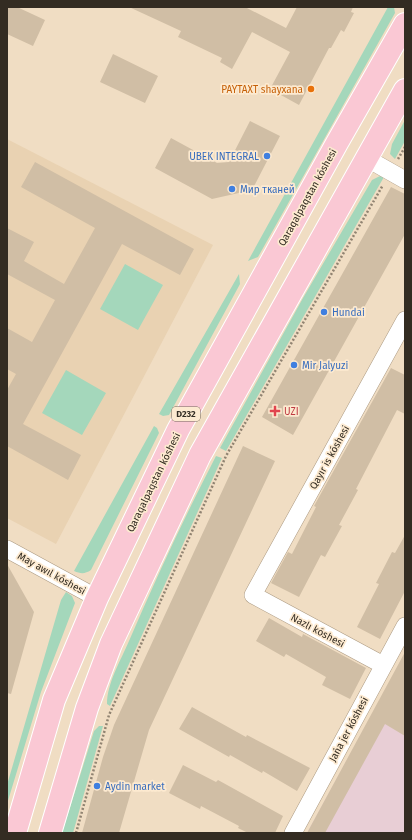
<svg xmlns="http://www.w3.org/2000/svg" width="412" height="840" font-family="'Fira Sans',sans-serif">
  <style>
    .built { fill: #e9d2b2 }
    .industrial { fill: #e8ced5 }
    .green { fill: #a4d7bb }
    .building { fill: #d0bea5 }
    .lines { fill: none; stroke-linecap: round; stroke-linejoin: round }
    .street-casing { stroke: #ac9a82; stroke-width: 18 }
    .primary-casing { stroke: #fff; stroke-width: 24 }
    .path { stroke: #908371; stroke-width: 2.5; stroke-dasharray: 2 2; stroke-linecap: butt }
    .street { stroke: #fff; stroke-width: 17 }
    .primary { stroke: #fac8d4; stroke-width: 22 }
    .food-dot { fill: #e8710a; stroke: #fdead0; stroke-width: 1.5 }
    .shop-dot { fill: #3f7fe0; stroke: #fdead0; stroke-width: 1.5 }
    .health-dot { fill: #e0444e; stroke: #fdead0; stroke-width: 1.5 }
    .labels { text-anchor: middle; stroke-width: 3.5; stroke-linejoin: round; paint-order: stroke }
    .shield { fill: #fdead0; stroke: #706556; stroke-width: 1 }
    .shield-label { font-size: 9px; font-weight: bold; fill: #332c22 }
    .food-label { font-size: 10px; fill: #c56008; stroke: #fdead0; text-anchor: end }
    .shop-label { font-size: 10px; fill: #366cbe; stroke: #fdead0; text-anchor: start }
    .street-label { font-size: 10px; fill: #332c22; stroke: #fdead0 }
    .health-label { font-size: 10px; fill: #be3a42; stroke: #fdead0; text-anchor: start }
  </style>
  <rect width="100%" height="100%" fill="#f0ddc3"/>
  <path class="built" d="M 7,139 L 213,245 L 56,544 L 7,518 Z"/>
  <path class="industrial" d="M 376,707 L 405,717 L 405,833 L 307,833 Z"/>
  <path class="green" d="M 388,7 L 394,7 L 395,13 L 258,257 L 248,261 Z
    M 405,120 L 405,141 L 395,159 L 390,154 L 392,144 Z
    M 380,176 L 384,177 L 226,451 L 220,448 L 303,298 L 372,180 Z
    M 125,264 L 163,285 L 138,330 L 100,309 Z
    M 239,274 L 240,284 L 169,415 L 163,416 L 159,414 Z
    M 66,370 L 106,393 L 82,435 L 42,413 Z
    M 154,426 L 157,428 L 159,433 L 91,570 C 85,574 81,574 74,571 Z
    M 216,456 L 222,458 L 110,706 L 107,704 C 107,683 121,660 129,641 C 156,578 185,516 216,456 Z
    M 66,592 L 72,596 L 75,603 L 41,692 L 7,804 L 7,785 L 61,600 Z
    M 99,726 L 103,726 L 73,833 L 62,833 L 94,731 Z"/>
  <path class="building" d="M 7,7 L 17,7 L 45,20 L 33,46 L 7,34 Z
    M 129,7 L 245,7 L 286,28 L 297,7 L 353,7 L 351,12 L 354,13 L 344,32 L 341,30 L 331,48 L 329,48 L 299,105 L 270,89 L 290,52 L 252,32 L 232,69 L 220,62 L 222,58 L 178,37 L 181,31 Z
    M 113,54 L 158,76 L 145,103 L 100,82 Z
    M 250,121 L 280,136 L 252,190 L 212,199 L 155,168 L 171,138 L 217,163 L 229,162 Z
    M 35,162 L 194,249 L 180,275 L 122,244 L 23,424 L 81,455 L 68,480 L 7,446 L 7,390 L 16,374 L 7,369 L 7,328 L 32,342 L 55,300 L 7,274 L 7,228 L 34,242 L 24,261 L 64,284 L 95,228 L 21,187 Z
    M 391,187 L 405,194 L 405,234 L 293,435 L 262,417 Z
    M 391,368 L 405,375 L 405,414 L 397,410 L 356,489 L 358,490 L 339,525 L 342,526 L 325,557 L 321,555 L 299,597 L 271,583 L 288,552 L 292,554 L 316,507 L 314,506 L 319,497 Z
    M 243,446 L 275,461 L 149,730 L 119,833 L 82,833 L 103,757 L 114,725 Z
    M 405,535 L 405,591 L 380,639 L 357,627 L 379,584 L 376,583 L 392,552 L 395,553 Z
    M 7,564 L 34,612 L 11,694 L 7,693 Z
    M 269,618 L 302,637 L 303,634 L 366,668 L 350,699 L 322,685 L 326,677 L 286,654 L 284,657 L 256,641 Z
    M 405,652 L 405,736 L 385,724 L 325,833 L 307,833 Z
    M 192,707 L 246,737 L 247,735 L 310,768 L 297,791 L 263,771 L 262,773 L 230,755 L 229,757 L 179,729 Z
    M 183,765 L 216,782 L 218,780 L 283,816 L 275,833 L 248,833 L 238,828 L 239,826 L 201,806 L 200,809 L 169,793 Z"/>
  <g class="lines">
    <defs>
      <path id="street" d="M 366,158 L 405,180
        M 7,549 L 97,598
        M 383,665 L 253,595 L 405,320
        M 293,833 L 405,626"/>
      <path id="primary" d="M 15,833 L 54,700 L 97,598 L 178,430 L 337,143 L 405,24
        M 50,833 L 87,708 L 111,644 L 200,455 L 405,90"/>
    </defs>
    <use href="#street" class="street-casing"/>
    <use href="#primary" class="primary-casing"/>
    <path class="path" d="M 398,159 L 405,147
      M 76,833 L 109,715 L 226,456 L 383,185"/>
    <use href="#street" class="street"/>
    <use href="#primary" class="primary"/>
  </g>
  <circle class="food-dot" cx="311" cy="89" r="4"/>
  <g class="shop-dot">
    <circle cx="267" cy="156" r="4"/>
    <circle cx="232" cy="189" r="4"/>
    <circle cx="324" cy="312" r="4"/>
    <circle cx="294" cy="365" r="4"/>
    <circle cx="97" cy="786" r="4"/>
  </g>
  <path class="health-dot" d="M273 405h4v4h4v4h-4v4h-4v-4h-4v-4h4z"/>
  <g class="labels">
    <rect class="shield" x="172" y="407" width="28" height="14" rx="3"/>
    <g class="shield-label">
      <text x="186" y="417">D232</text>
    </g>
    <g class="food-label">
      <text x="303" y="93">PAYTAXT shayxana</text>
    </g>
    <g class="shop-label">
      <text x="259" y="160" text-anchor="end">UBEK INTEGRAL</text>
      <text x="240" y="193">Мир тканей</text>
      <text x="332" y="316">Hundai</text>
      <text x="302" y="369">Mir Jalyuzi</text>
      <text x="105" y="790">Aydin market</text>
    </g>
    <g class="street-label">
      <text transform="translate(307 197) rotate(-61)" y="4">Qaraqalpaqstan kóshesi</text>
      <text transform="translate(329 457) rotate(-61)" y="4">Qayır is kóshesi</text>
      <text transform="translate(153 482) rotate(-64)" y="4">Qaraqalpaqstan kóshesi</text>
      <text transform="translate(52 573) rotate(29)" y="4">May awıl kóshesi</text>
      <text transform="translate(318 630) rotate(28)" y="4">Nazlı kóshesi</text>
      <text transform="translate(348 729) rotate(-62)" y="4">Jańa jer kóshesi</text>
    </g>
    <g class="health-label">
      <text x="284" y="415">UZI</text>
    </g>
  </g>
  <rect width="412" height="840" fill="none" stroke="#332c22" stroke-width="16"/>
</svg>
